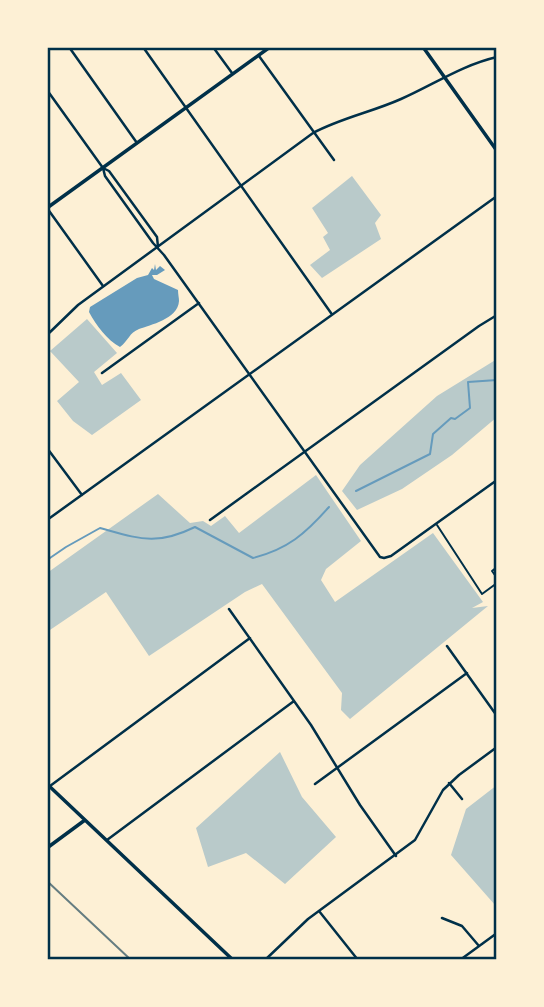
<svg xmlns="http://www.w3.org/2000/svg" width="544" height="1007" font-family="'Space Grotesk',sans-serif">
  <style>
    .green { fill: #b9caca }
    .water { fill: #669bbc }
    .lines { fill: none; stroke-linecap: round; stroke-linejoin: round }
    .stream { stroke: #669bbc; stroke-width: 2 }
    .service { stroke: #003049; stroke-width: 2 }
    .minor { stroke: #003049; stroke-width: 2.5 }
    .tertiary { stroke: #003049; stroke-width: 3.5 }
    .rail { stroke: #657d81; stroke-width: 2 }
    .neatline { fill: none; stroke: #003049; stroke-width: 2.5 }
  </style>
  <rect width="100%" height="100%" fill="#fdf0d5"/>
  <path class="green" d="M 352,176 L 381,215 L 375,223 L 381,239 L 322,278 L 310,265 L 330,250 L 323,237 L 328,233 L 312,208 Z
    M 87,319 L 117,353 L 94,372 L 102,385 L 121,373 L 141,400 L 92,435 L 73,421 L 57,401 L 79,382 L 50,351 Z
    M 497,359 L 497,417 L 452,455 L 402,489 L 357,510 L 342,491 L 360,465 L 437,396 Z
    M 316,475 L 361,541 L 326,569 L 321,580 L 335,602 L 433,533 L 483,602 L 472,608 L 488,606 L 350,719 L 341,710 L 342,693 L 262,584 L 245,592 L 149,656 L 106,592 L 47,632 L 47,573 L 158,494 L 190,523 L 203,521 L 211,526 L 225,516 L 239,533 Z
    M 280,752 L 302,797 L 336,837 L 285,884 L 246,853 L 208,867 L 196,828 Z
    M 497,785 L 497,903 L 495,905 L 451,855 L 466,809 Z"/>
  <path class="water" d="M 155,264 L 156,270 L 160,266 L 165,270 L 157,275 L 152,275 L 154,279 L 178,290 C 178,294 179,298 179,301 C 178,319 150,325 139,329 C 129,333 129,340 120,347 C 107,340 96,325 89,312 L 90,307 L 137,278 L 148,275 L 152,268 L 154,270 Z"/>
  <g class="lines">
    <path class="stream" d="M 356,491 L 430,454 L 433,434 L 451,418 L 455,419 L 470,408 L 468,382 L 497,380
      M 47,560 L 66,547 L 100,528 C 140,539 156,546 195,527 L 253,558 C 288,549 305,534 329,507"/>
    <path class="service" d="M 437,525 L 482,594 L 497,583
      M 497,567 L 492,571 L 497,578"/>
    <path class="minor" d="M 69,47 L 137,143
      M 143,47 L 331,313
      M 213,47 L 232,73
      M 259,56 L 334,160
      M 47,90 L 103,168 L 105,176 L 153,243 L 164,255 L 380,557 L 384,558 L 391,556 L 497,480
      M 103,168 L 109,171 L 157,237 L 158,247
      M 47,208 L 103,286
      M 47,335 L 78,305 L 313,133 C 341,118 372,112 401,99 C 433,85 462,65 497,57
      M 102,373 L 199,303
      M 47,448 L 82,495
      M 47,520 L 497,196
      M 210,520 L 479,326 L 497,315
      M 229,609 L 311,725 L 360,805 L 396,856
      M 447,646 L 497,716
      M 449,783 L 462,799
      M 315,784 L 467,673
      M 50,786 L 250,638
      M 107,840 L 294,701
      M 319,911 L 358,960
      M 442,918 L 462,926 L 479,946
      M 265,960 L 308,919 L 415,840 L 443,790 L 459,775 L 497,747
      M 460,960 L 497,933"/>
    <path class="tertiary" d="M 423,47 L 497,151
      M 47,208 L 270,47
      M 47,784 L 233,960
      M 47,848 L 85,820"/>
    <path class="rail" d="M 47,881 L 131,960"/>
  </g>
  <rect width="544" height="1007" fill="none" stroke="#fdf0d5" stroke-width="98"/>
  <rect x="49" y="49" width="446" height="909" class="neatline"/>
</svg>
